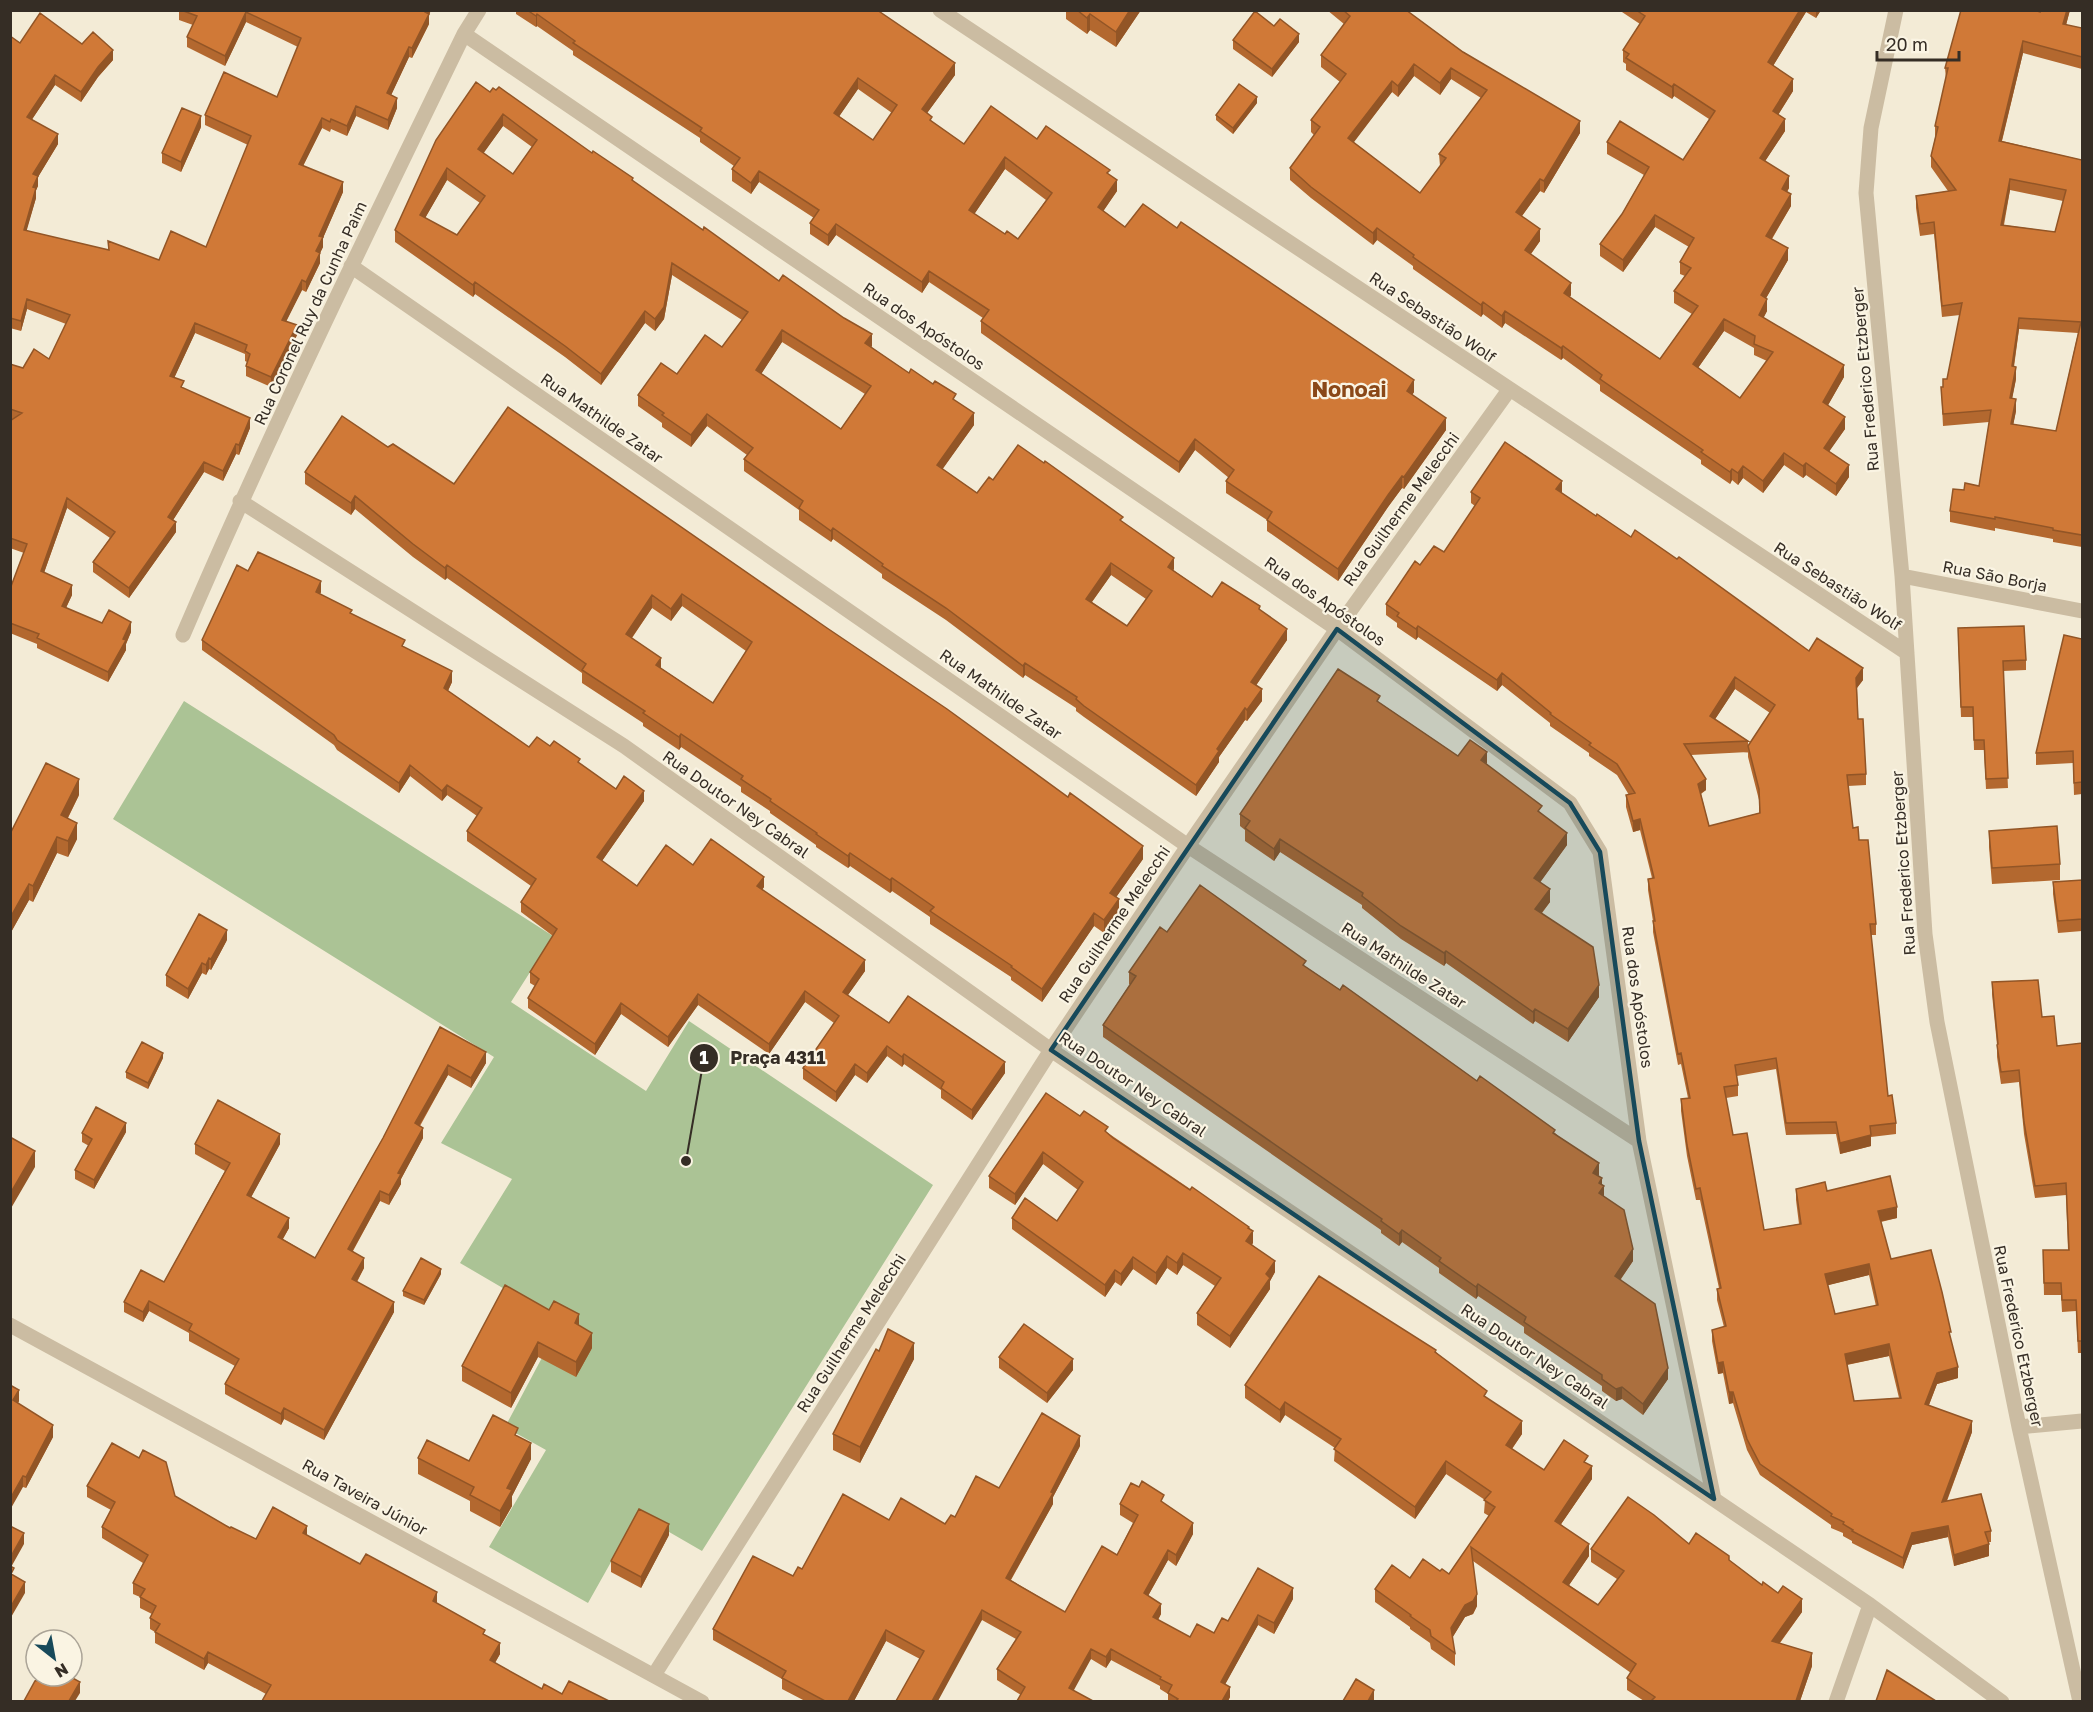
<svg xmlns="http://www.w3.org/2000/svg" width="2093" height="1712" font-family="'Golos Text',sans-serif">
  <style>
    .green { fill: #abc395 }
    .lines { fill: none; stroke-linecap: round; stroke-linejoin: round }
    .minor { stroke: #cbbca2; stroke-width: 15 }
    .wall { fill: #b3682f; fill-rule: evenodd }
    .shaded-wall { fill: #925526 }
    .building { fill: #d07937; stroke: #925526; stroke-width: 1.5; fill-rule: evenodd }
    .marked { fill: #17495a; fill-opacity: 0.2; stroke: #17495a; stroke-width: 4.5; stroke-linejoin: round }
    .labels { text-anchor: middle; stroke-width: 4.5; stroke-linejoin: round; paint-order: stroke }
    .street-label { font-size: 16px; fill: #352d25; stroke: #faf4e3 }
    .district-label { font-size: 22px; font-weight: bold; fill: #8a4818; stroke: #faf4e3 }
    .leader { fill: none; stroke: #352d25; stroke-width: 2 }
    .callout-dot { fill: #352d25; stroke: #faf4e3; stroke-width: 2 }
    .mark-label { font-size: 18px; text-anchor: middle; font-weight: bold; fill: #fff }
    .callout-label { font-size: 18px; text-anchor: middle; font-weight: bold; fill: #352d25; stroke: #faf4e3; stroke-width: 4.5; stroke-linejoin: round; paint-order: stroke }
  </style>
  <rect width="100%" height="100%" fill="#f3ebd6"/>
  <path class="green" d="M 184,701 L 553,936 L 511,1002 L 646,1091 L 689,1021 L 933,1185 L 702,1551 L 638,1514 L 588,1603 L 489,1547 L 546,1450 L 505,1427 L 561,1322 L 460,1263 L 512,1179 L 441,1143 L 494,1057 L 113,819 Z"/>
  <g class="lines">
    <path class="minor" d="M 940,10 L 1907,653
      M 1896,10 L 1871,128 L 1866,193 L 1902,576 L 1925,934 L 1937,1022 L 2019,1427 L 2080,1702
      M 464,34 L 1337,629 L 1570,803 L 1600,852 L 1639,1141 L 1714,1499
      M 351,266 L 1188,846 L 1639,1141
      M 240,501 L 624,746 L 1051,1050 L 1870,1605 L 2002,1702
      M 1902,576 L 2082,611
      M 183,635 C 270,432 367,233 464,34 L 479,10
      M 10,1325 L 702,1702
      M 2019,1427 L 2082,1421
      M 654,1675 L 1051,1050 L 1188,846 L 1337,629 L 1509,390
      M 1836,1702 L 1870,1605"/>
  </g>
  <path class="wall" d="M 179,10 L 431,10 L 429,15 L 429,24 L 412,58 L 409,57 L 391,95 L 397,108 L 388,130 L 356,116 L 347,136 L 331,129 L 330,132 L 322,128 L 303,166 L 343,192 L 323,238 L 323,247 L 320,253 L 320,263 L 306,292 L 302,290 L 286,321 L 297,335 L 271,387 L 246,376 L 246,366 L 247,362 L 245,361 L 245,354 L 195,333 L 174,378 L 184,389 L 250,428 L 239,455 L 236,454 L 223,481 L 204,472 L 173,520 L 176,532 L 129,598 L 93,572 L 93,562 L 110,538 L 67,508 L 44,573 L 72,595 L 66,608 L 102,623 L 131,632 L 126,644 L 126,650 L 108,682 L 37,648 L 37,644 L 10,633 L 10,589 L 24,553 L 10,548 L 10,421 L 12,420 L 10,419 L 10,364 L 23,368 L 49,359 L 66,324 L 27,309 L 21,331 L 10,328 L 10,36 L 20,43 L 82,44 L 113,60 L 98,77 L 81,102 L 55,85 L 32,119 L 58,144 L 38,177 L 38,186 L 36,190 L 36,198 L 26,231 L 108,250 L 108,241 L 159,260 L 206,247 L 248,145 L 205,125 L 205,115 L 277,97 L 298,47 L 246,22 L 225,66 L 187,47 L 187,37 L 193,25 L 179,20 Z
    M 516,10 L 877,10 L 955,75 L 927,113 L 932,122 L 964,144 L 1037,139 L 1110,175 L 1117,191 L 1103,211 L 1125,227 L 1414,392 L 1412,395 L 1446,430 L 1404,489 L 1402,488 L 1388,507 L 1338,581 L 1267,531 L 1267,520 L 1226,493 L 1226,481 L 1229,478 L 1195,450 L 1179,473 L 981,333 L 981,321 L 983,318 L 929,282 L 922,293 L 836,235 L 828,246 L 810,234 L 810,223 L 814,218 L 759,182 L 751,194 L 732,181 L 732,169 L 734,166 L 700,142 L 700,138 L 573,55 L 573,51 L 537,26 L 536,27 L 516,14 ZM 858,89 L 892,113 L 873,140 L 839,116 ZM 1005,169 L 1046,200 L 1018,239 L 1005,234 L 974,214 Z
    M 1066,10 L 1141,10 L 1116,47 L 1090,30 L 1087,34 L 1066,19 Z
    M 1327,10 L 1406,10 L 1463,52 L 1580,133 L 1544,193 L 1540,191 L 1522,216 L 1540,241 L 1531,254 L 1571,295 L 1570,297 L 1660,359 L 1692,314 L 1674,303 L 1674,291 L 1685,276 L 1680,274 L 1680,262 L 1689,247 L 1655,227 L 1623,272 L 1600,256 L 1600,244 L 1622,214 L 1644,175 L 1607,154 L 1607,142 L 1683,160 L 1709,119 L 1674,96 L 1672,99 L 1626,70 L 1626,64 L 1623,62 L 1623,50 L 1640,24 L 1619,10 L 1821,10 L 1816,18 L 1806,12 L 1773,66 L 1793,91 L 1778,115 L 1785,131 L 1765,161 L 1789,188 L 1787,192 L 1791,206 L 1772,239 L 1788,260 L 1766,298 L 1767,311 L 1763,318 L 1844,377 L 1828,405 L 1845,429 L 1829,451 L 1849,477 L 1836,496 L 1806,475 L 1803,478 L 1784,465 L 1763,493 L 1743,478 L 1738,485 L 1732,480 L 1730,484 L 1701,464 L 1701,460 L 1600,391 L 1600,385 L 1563,358 L 1561,360 L 1505,323 L 1502,328 L 1483,314 L 1481,317 L 1413,269 L 1413,266 L 1377,240 L 1373,245 L 1311,198 L 1290,180 L 1290,168 L 1314,135 L 1311,132 L 1311,120 L 1340,82 L 1321,67 L 1321,55 L 1344,24 ZM 1414,76 L 1440,95 L 1451,79 L 1481,98 L 1439,154 L 1440,166 L 1420,193 L 1353,142 L 1392,92 L 1398,97 ZM 1724,331 L 1754,348 L 1754,355 L 1767,361 L 1740,398 L 1698,368 Z
    M 2040,10 L 2070,10 L 2066,25 L 2082,28 L 2082,69 L 2023,53 L 2002,141 L 2082,160 L 2082,547 L 2053,542 L 2053,539 L 1995,528 L 1995,531 L 1950,522 L 1950,511 L 1964,490 L 1979,486 L 1989,422 L 1943,426 L 1941,387 L 1943,387 L 1947,379 L 1960,315 L 1942,317 L 1934,234 L 1920,236 L 1916,208 L 1916,196 L 1948,191 L 1931,167 L 1931,156 L 1935,138 L 1935,126 L 1946,79 L 1945,68 L 2040,12 ZM 2010,190 L 2063,201 L 2055,232 L 2004,225 ZM 2019,329 L 2078,333 L 2056,431 L 2013,425 L 2016,411 L 2012,398 L 2016,379 L 2014,367 Z
    M 1274,26 L 1299,42 L 1272,77 L 1233,49 L 1233,40 Z
    M 490,92 L 633,181 L 703,230 L 779,281 L 872,346 L 871,347 L 909,373 L 956,401 L 974,425 L 942,469 L 977,493 L 993,480 L 1123,522 L 1174,569 L 1173,570 L 1212,597 L 1260,610 L 1287,640 L 1256,685 L 1262,701 L 1247,721 L 1245,720 L 1219,757 L 1219,762 L 1196,796 L 1084,717 L 1076,711 L 1076,708 L 1025,675 L 1023,678 L 946,620 L 882,578 L 882,574 L 833,539 L 831,542 L 799,520 L 799,510 L 744,471 L 744,459 L 747,455 L 707,426 L 691,447 L 662,427 L 662,423 L 638,406 L 638,395 L 677,374 L 722,347 L 742,320 L 672,275 L 664,319 L 655,331 L 645,323 L 601,385 L 565,357 L 475,294 L 473,297 L 395,242 L 395,230 ZM 503,126 L 532,147 L 513,174 L 483,153 ZM 447,180 L 480,203 L 457,235 L 425,218 ZM 782,342 L 865,394 L 841,429 L 761,374 ZM 1111,575 L 1146,599 L 1127,626 L 1092,602 Z
    M 1257,103 L 1233,134 L 1216,120 L 1216,115 Z
    M 201,127 L 181,172 L 162,163 L 162,153 Z
    M 508,407 L 1143,859 L 1116,897 L 1119,911 L 1104,933 L 1094,926 L 1042,1002 L 1011,980 L 1011,977 L 930,924 L 930,917 L 892,891 L 890,893 L 850,866 L 848,868 L 816,847 L 816,845 L 770,813 L 770,811 L 741,792 L 741,787 L 681,747 L 679,750 L 643,726 L 643,723 L 582,683 L 582,673 L 447,578 L 445,580 L 413,557 L 355,509 L 351,515 L 305,484 L 305,472 L 388,447 L 454,484 ZM 682,606 L 746,651 L 713,703 L 661,668 L 632,638 L 652,608 L 671,621 Z
    M 1471,492 L 1561,493 L 1596,516 L 1631,537 L 1809,651 L 1863,680 L 1857,688 L 1858,719 L 1866,774 L 1866,785 L 1848,786 L 1853,828 L 1859,840 L 1876,924 L 1876,935 L 1871,935 L 1888,1096 L 1896,1123 L 1896,1134 L 1871,1137 L 1871,1146 L 1840,1154 L 1836,1134 L 1786,1135 L 1776,1069 L 1737,1076 L 1738,1085 L 1738,1096 L 1726,1098 L 1733,1135 L 1764,1230 L 1799,1224 L 1796,1200 L 1796,1189 L 1827,1191 L 1897,1218 L 1881,1222 L 1891,1259 L 1951,1340 L 1958,1378 L 1937,1384 L 1929,1405 L 1972,1432 L 1947,1501 L 1991,1531 L 1991,1542 L 1989,1542 L 1989,1556 L 1954,1566 L 1948,1537 L 1912,1545 L 1903,1569 L 1852,1543 L 1852,1541 L 1843,1536 L 1843,1533 L 1831,1528 L 1831,1525 L 1760,1475 L 1747,1450 L 1733,1403 L 1729,1404 L 1723,1373 L 1718,1374 L 1712,1341 L 1712,1330 L 1724,1327 L 1717,1300 L 1717,1289 L 1719,1288 L 1700,1200 L 1696,1200 L 1687,1156 L 1681,1111 L 1681,1099 L 1688,1098 L 1681,1064 L 1678,1065 L 1653,932 L 1653,921 L 1648,890 L 1648,879 L 1652,878 L 1640,830 L 1633,832 L 1626,807 L 1626,795 L 1629,795 L 1617,775 L 1589,756 L 1589,753 L 1550,726 L 1550,723 L 1502,685 L 1497,691 L 1418,637 L 1416,640 L 1397,627 L 1397,623 L 1386,615 L 1386,604 L 1420,565 L 1444,552 L 1475,506 L 1471,503 ZM 1735,689 L 1770,713 L 1748,746 L 1748,757 L 1759,800 L 1759,813 L 1709,826 L 1701,794 L 1706,790 L 1691,755 L 1748,752 L 1748,741 L 1715,719 ZM 1869,1275 L 1876,1306 L 1835,1314 L 1828,1285 ZM 1889,1356 L 1899,1398 L 1854,1401 L 1847,1365 Z
    M 248,571 L 321,592 L 320,594 L 405,648 L 452,682 L 448,691 L 529,747 L 550,746 L 580,764 L 616,789 L 644,801 L 602,861 L 637,886 L 693,865 L 764,887 L 762,890 L 865,971 L 848,995 L 889,1023 L 1005,1073 L 972,1120 L 941,1098 L 941,1090 L 904,1064 L 902,1067 L 887,1056 L 867,1083 L 855,1075 L 836,1102 L 803,1079 L 803,1068 L 834,1023 L 805,1002 L 769,1054 L 698,1005 L 668,1047 L 621,1014 L 595,1055 L 528,1008 L 528,998 L 535,986 L 530,983 L 530,972 L 553,936 L 521,912 L 521,902 L 531,886 L 467,841 L 467,831 L 477,816 L 447,795 L 442,801 L 410,776 L 399,793 L 337,750 L 334,745 L 202,650 L 202,640 Z
    M 1958,638 L 2026,660 L 2026,670 L 2003,671 L 2008,788 L 1986,789 L 1984,750 L 1974,750 L 1973,717 L 1961,717 Z
    M 2082,639 L 2082,794 L 2074,795 L 2073,763 L 2036,765 L 2036,753 Z
    M 1380,703 L 1458,756 L 1487,765 L 1542,814 L 1567,845 L 1540,882 L 1550,902 L 1542,913 L 1599,997 L 1568,1042 L 1535,1021 L 1533,1024 L 1446,963 L 1444,966 L 1401,939 L 1362,908 L 1362,905 L 1280,852 L 1274,861 L 1245,841 L 1245,830 L 1240,826 L 1240,814 Z
    M 79,795 L 68,818 L 77,839 L 68,857 L 57,853 L 33,902 L 29,900 L 10,934 L 10,834 Z
    M 1989,831 L 2060,864 L 2060,880 L 1992,884 L 1989,847 Z
    M 2082,880 L 2082,931 L 2058,933 L 2053,894 L 2053,882 Z
    M 1167,932 L 1306,967 L 1555,1133 L 1599,1175 L 1598,1176 L 1602,1185 L 1604,1196 L 1633,1261 L 1621,1279 L 1668,1379 L 1643,1415 L 1622,1399 L 1616,1401 L 1602,1391 L 1602,1386 L 1524,1333 L 1524,1327 L 1478,1296 L 1476,1299 L 1439,1273 L 1439,1268 L 1402,1242 L 1399,1246 L 1381,1233 L 1381,1230 L 1103,1037 L 1103,1025 L 1130,984 L 1129,984 L 1129,972 Z
    M 227,940 L 211,970 L 209,969 L 206,975 L 202,973 L 188,999 L 166,986 L 166,975 Z
    M 1992,982 L 2042,1017 L 2057,1046 L 2082,1043 L 2082,1353 L 2078,1353 L 2076,1311 L 2062,1312 L 2061,1295 L 2044,1295 L 2043,1250 L 2068,1250 L 2066,1195 L 2035,1198 L 2024,1134 L 2019,1082 L 2001,1084 L 1997,1057 L 1997,1045 L 1992,994 Z
    M 440,1027 L 486,1063 L 471,1088 L 448,1075 L 420,1126 L 423,1138 L 401,1179 L 401,1184 L 389,1205 L 380,1201 L 353,1251 L 364,1268 L 357,1282 L 394,1312 L 324,1440 L 284,1419 L 281,1425 L 225,1394 L 225,1384 L 235,1366 L 189,1341 L 189,1333 L 149,1311 L 143,1322 L 124,1312 L 124,1302 L 164,1282 L 225,1171 L 195,1154 L 195,1144 L 280,1144 L 251,1197 L 289,1228 L 283,1239 L 315,1258 L 383,1138 Z
    M 163,1058 L 148,1089 L 126,1078 L 126,1072 Z
    M 1080,1116 L 1108,1133 L 1249,1229 L 1253,1243 L 1252,1244 L 1275,1272 L 1270,1281 L 1270,1289 L 1230,1348 L 1197,1325 L 1197,1313 L 1215,1286 L 1183,1265 L 1177,1275 L 1167,1268 L 1156,1285 L 1133,1269 L 1121,1286 L 1115,1282 L 1105,1297 L 1012,1229 L 1012,1218 L 1057,1221 L 1078,1190 L 1043,1164 L 1015,1205 L 989,1188 L 989,1176 Z
    M 126,1132 L 94,1189 L 75,1179 L 75,1170 L 89,1146 L 82,1142 L 82,1133 Z
    M 441,1274 L 424,1305 L 403,1296 L 403,1291 Z
    M 549,1310 L 579,1326 L 592,1348 L 576,1377 L 538,1357 L 511,1408 L 462,1381 L 462,1366 Z
    M 879,1351 L 914,1359 L 860,1463 L 833,1450 L 833,1434 Z
    M 1436,1352 L 1487,1398 L 1522,1434 L 1512,1449 L 1544,1470 L 1588,1464 L 1592,1479 L 1561,1524 L 1589,1556 L 1569,1585 L 1598,1605 L 1617,1579 L 1591,1562 L 1591,1549 L 1689,1544 L 1729,1560 L 1762,1585 L 1802,1612 L 1780,1643 L 1812,1666 L 1800,1701 L 1644,1701 L 1627,1690 L 1627,1678 L 1631,1673 L 1473,1561 L 1477,1606 L 1473,1614 L 1465,1617 L 1452,1638 L 1455,1653 L 1455,1666 L 1431,1649 L 1430,1643 L 1410,1629 L 1410,1627 L 1375,1602 L 1375,1589 L 1410,1578 L 1440,1571 L 1449,1574 L 1489,1516 L 1484,1513 L 1485,1500 L 1446,1474 L 1415,1519 L 1334,1461 L 1335,1448 L 1285,1415 L 1280,1423 L 1245,1398 L 1245,1385 Z
    M 999,1357 L 1073,1370 L 1047,1403 L 999,1368 Z
    M 10,1385 L 19,1401 L 18,1403 L 53,1437 L 26,1488 L 23,1487 Z
    M 518,1436 L 531,1459 L 512,1496 L 512,1506 L 500,1527 L 470,1511 L 470,1501 L 418,1474 L 418,1458 L 469,1461 Z
    M 1080,1446 L 1053,1497 L 1053,1504 L 1011,1580 L 1065,1612 L 1117,1555 L 1133,1523 L 1120,1515 L 1120,1504 L 1164,1503 L 1193,1534 L 1176,1566 L 1168,1560 L 1148,1596 L 1161,1614 L 1158,1620 L 1190,1637 L 1214,1633 L 1228,1621 L 1293,1599 L 1274,1634 L 1258,1625 L 1225,1684 L 1230,1697 L 1228,1701 L 1168,1701 L 1168,1694 L 1160,1689 L 1160,1686 L 1111,1660 L 1106,1668 L 1091,1659 L 1021,1695 L 997,1680 L 997,1669 L 1016,1639 L 982,1620 L 920,1659 L 886,1641 L 854,1701 L 805,1701 L 782,1689 L 782,1679 L 713,1640 L 713,1629 L 802,1569 L 889,1520 L 945,1524 L 999,1488 Z
    M 87,1486 L 175,1496 L 230,1528 L 256,1539 L 307,1536 L 360,1564 L 437,1603 L 485,1635 L 500,1654 L 495,1663 L 542,1689 L 562,1694 L 266,1694 L 208,1663 L 204,1670 L 155,1643 L 155,1632 L 150,1629 L 150,1618 L 152,1614 L 140,1608 L 140,1597 L 133,1594 L 133,1583 L 143,1563 L 102,1538 L 102,1527 L 111,1510 L 87,1497 Z
    M 669,1535 L 641,1588 L 611,1572 L 611,1561 Z"/>
  <path class="shaded-wall" d="M 426,10 L 431,10 L 429,15 L 429,24 L 412,58 L 412,48 Z
    M 1130,10 L 1141,10 L 1116,47 L 1116,32 Z
    M 1800,10 L 1806,10 L 1806,12 L 1768,74 L 1768,62 Z
    M 1816,10 L 1821,10 L 1816,18 Z
    M 2067,10 L 2070,10 L 2063,36 L 2063,24 Z
    M 246,12 L 246,22 L 225,66 L 225,56 Z
    M 537,14 L 537,26 L 536,27 L 536,16 Z
    M 1090,14 L 1090,30 L 1087,34 L 1087,18 Z
    M 1299,34 L 1299,42 L 1272,77 L 1272,69 Z
    M 2023,41 L 2023,53 L 1999,152 L 1999,141 Z
    M 409,47 L 409,57 L 387,104 L 387,93 Z
    M 113,50 L 113,60 L 98,77 L 81,102 L 81,92 L 98,67 Z
    M 955,63 L 955,75 L 922,120 L 922,109 Z
    M 1414,64 L 1414,76 L 1398,97 L 1398,86 Z
    M 1451,68 L 1451,79 L 1440,95 L 1440,83 Z
    M 55,75 L 55,85 L 27,127 L 27,117 Z
    M 858,78 L 858,89 L 834,124 L 834,113 Z
    M 1793,79 L 1793,91 L 1773,123 L 1773,111 Z
    M 1392,81 L 1392,92 L 1348,150 L 1348,138 Z
    M 1674,84 L 1674,96 L 1672,99 L 1672,87 Z
    M 1257,97 L 1257,103 L 1233,134 L 1233,128 Z
    M 397,98 L 397,108 L 388,130 L 388,120 Z
    M 356,106 L 356,116 L 347,136 L 347,126 Z
    M 503,114 L 503,126 L 478,161 L 478,149 Z
    M 201,116 L 201,127 L 181,172 L 181,162 Z
    M 322,118 L 322,128 L 299,174 L 299,164 Z
    M 1785,119 L 1785,131 L 1760,169 L 1760,158 Z
    M 1580,121 L 1580,133 L 1544,193 L 1544,181 Z
    M 58,134 L 58,144 L 38,177 L 38,186 L 36,190 L 36,198 L 24,240 L 24,230 L 33,174 Z
    M 1005,157 L 1005,169 L 969,222 L 969,210 Z
    M 447,168 L 447,180 L 420,227 L 420,215 Z
    M 759,171 L 759,182 L 751,194 L 751,183 Z
    M 1789,176 L 1789,188 L 1782,200 L 1782,189 Z
    M 1540,179 L 1540,191 L 1516,224 L 1516,212 Z
    M 2010,179 L 2010,190 L 2001,236 L 2001,225 Z
    M 1117,180 L 1117,191 L 1098,219 L 1098,207 Z
    M 343,182 L 343,192 L 323,238 L 323,247 L 320,253 L 320,263 L 306,292 L 306,282 L 316,251 L 319,236 Z
    M 1791,194 L 1791,206 L 1766,248 L 1766,236 Z
    M 1655,215 L 1655,227 L 1623,272 L 1623,260 Z
    M 836,224 L 836,235 L 828,246 L 828,235 Z
    M 1377,228 L 1377,240 L 1373,245 L 1373,233 Z
    M 1540,229 L 1540,241 L 1525,262 L 1525,250 Z
    M 1788,248 L 1788,260 L 1761,307 L 1761,295 Z
    M 672,263 L 672,275 L 664,319 L 655,331 L 655,319 Z
    M 929,271 L 929,282 L 922,293 L 922,282 Z
    M 302,280 L 302,290 L 282,330 L 282,320 Z
    M 475,282 L 475,294 L 473,297 L 473,285 Z
    M 1571,283 L 1571,295 L 1564,305 L 1564,293 Z
    M 27,299 L 27,309 L 21,331 L 21,321 Z
    M 1767,299 L 1767,311 L 1759,327 L 1759,315 Z
    M 1483,302 L 1483,314 L 1481,317 L 1481,305 Z
    M 645,311 L 645,323 L 601,385 L 601,374 Z
    M 1505,311 L 1505,323 L 1502,328 L 1502,316 Z
    M 2019,318 L 2019,329 L 2012,378 L 2012,366 Z
    M 1724,319 L 1724,331 L 1693,375 L 1693,364 Z
    M 195,323 L 195,333 L 170,387 L 170,376 Z
    M 297,325 L 297,335 L 271,387 L 271,377 Z
    M 782,330 L 782,342 L 756,382 L 756,370 Z
    M 872,334 L 872,346 L 865,355 L 865,343 Z
    M 1563,346 L 1563,358 L 1561,360 L 1561,348 Z
    M 1844,365 L 1844,377 L 1823,414 L 1823,402 Z
    M 2016,367 L 2016,379 L 2010,410 L 2010,398 Z
    M 1414,380 L 1414,392 L 1407,403 L 1407,391 Z
    M 2016,399 L 2016,411 L 2011,436 L 2011,424 Z
    M 974,413 L 974,425 L 937,477 L 937,465 Z
    M 707,414 L 707,426 L 691,447 L 691,435 Z
    M 1845,417 L 1845,429 L 1824,459 L 1824,448 Z
    M 250,418 L 250,428 L 239,455 L 239,445 Z
    M 1446,418 L 1446,430 L 1404,489 L 1404,477 Z
    M 1195,439 L 1195,450 L 1179,473 L 1179,462 Z
    M 236,444 L 236,454 L 223,481 L 223,471 Z
    M 1784,453 L 1784,465 L 1763,493 L 1763,481 Z
    M 204,462 L 204,472 L 168,528 L 168,517 Z
    M 1806,463 L 1806,475 L 1803,478 L 1803,466 Z
    M 1849,465 L 1849,477 L 1836,496 L 1836,484 Z
    M 1743,466 L 1743,478 L 1738,485 L 1738,473 Z
    M 1732,469 L 1732,480 L 1730,484 L 1730,472 Z
    M 1402,476 L 1402,488 L 1388,507 L 1338,581 L 1338,569 L 1388,495 Z
    M 1562,481 L 1562,492 L 1556,500 L 1556,489 Z
    M 355,496 L 355,509 L 351,515 L 351,503 Z
    M 67,498 L 67,508 L 41,581 L 41,571 Z
    M 176,522 L 176,532 L 129,598 L 129,588 Z
    M 833,528 L 833,539 L 831,542 L 831,531 Z
    M 1174,558 L 1174,569 L 1168,578 L 1168,567 Z
    M 1111,563 L 1111,575 L 1086,610 L 1086,599 Z
    M 447,565 L 447,578 L 445,580 L 445,568 Z
    M 321,581 L 321,592 L 316,602 L 316,592 Z
    M 72,585 L 72,595 L 62,616 L 62,606 Z
    M 682,594 L 682,606 L 671,621 L 671,609 Z
    M 652,595 L 652,608 L 626,646 L 626,634 Z
    M 131,622 L 131,632 L 126,644 L 126,650 L 108,682 L 108,672 Z
    M 1418,626 L 1418,637 L 1416,640 L 1416,629 Z
    M 1287,629 L 1287,640 L 1251,693 L 1251,682 Z
    M 661,658 L 661,670 L 656,665 Z
    M 1025,663 L 1025,675 L 1023,678 L 1023,666 Z
    M 1863,668 L 1863,680 L 1856,689 L 1856,678 Z
    M 452,671 L 452,682 L 444,699 L 444,688 Z
    M 1502,673 L 1502,685 L 1497,691 L 1497,680 Z
    M 1735,677 L 1735,689 L 1710,727 L 1710,716 Z
    M 1262,689 L 1262,701 L 1247,721 L 1247,710 Z
    M 1245,708 L 1245,720 L 1219,757 L 1219,762 L 1196,796 L 1196,785 L 1217,749 Z
    M 681,734 L 681,747 L 679,750 L 679,737 Z
    M 1487,752 L 1487,764 L 1481,760 Z
    M 410,765 L 410,776 L 399,793 L 399,783 Z
    M 79,779 L 79,795 L 61,831 L 61,815 Z
    M 1706,779 L 1706,790 L 1698,795 L 1698,784 Z
    M 447,785 L 447,795 L 442,801 L 442,791 Z
    M 644,791 L 644,801 L 597,868 L 597,857 Z
    M 1640,819 L 1640,830 L 1633,832 L 1633,821 Z
    M 77,823 L 77,839 L 68,857 L 68,841 Z
    M 1567,833 L 1567,845 L 1534,891 L 1534,878 Z
    M 57,837 L 57,853 L 33,902 L 33,886 Z
    M 1280,839 L 1280,852 L 1274,861 L 1274,849 Z
    M 1143,846 L 1143,859 L 1110,906 L 1110,893 Z
    M 850,853 L 850,866 L 848,868 L 848,856 Z
    M 764,877 L 764,887 L 757,897 L 757,886 Z
    M 892,878 L 892,891 L 890,893 L 890,880 Z
    M 29,884 L 29,900 L 10,934 L 10,918 Z
    M 1550,889 L 1550,902 L 1535,921 L 1535,909 Z
    M 1119,899 L 1119,911 L 1104,933 L 1104,920 Z
    M 1094,913 L 1094,926 L 1042,1002 L 1042,989 Z
    M 227,930 L 227,940 L 211,970 L 211,959 Z
    M 1446,951 L 1446,963 L 1444,966 L 1444,953 Z
    M 209,958 L 209,969 L 206,975 L 206,965 Z
    M 865,960 L 865,971 L 843,1002 L 843,992 Z
    M 202,963 L 202,973 L 188,999 L 188,989 Z
    M 1599,985 L 1599,997 L 1568,1042 L 1568,1029 Z
    M 805,991 L 805,1002 L 769,1054 L 769,1044 Z
    M 698,994 L 698,1005 L 668,1047 L 668,1037 Z
    M 621,1003 L 621,1014 L 595,1055 L 595,1044 Z
    M 1535,1009 L 1535,1021 L 1533,1024 L 1533,1012 Z
    M 887,1046 L 887,1056 L 867,1083 L 867,1073 Z
    M 486,1052 L 486,1063 L 471,1088 L 471,1078 Z
    M 163,1053 L 163,1058 L 148,1089 L 148,1083 Z
    M 904,1054 L 904,1064 L 902,1067 L 902,1057 Z
    M 1005,1062 L 1005,1073 L 972,1120 L 972,1110 Z
    M 855,1064 L 855,1075 L 836,1102 L 836,1092 Z
    M 448,1065 L 448,1075 L 415,1133 L 415,1123 Z
    M 126,1123 L 126,1132 L 94,1189 L 94,1180 Z
    M 423,1128 L 423,1138 L 401,1179 L 401,1184 L 389,1205 L 389,1195 L 398,1173 Z
    M 280,1134 L 280,1144 L 247,1205 L 247,1195 Z
    M 1871,1135 L 1871,1146 L 1840,1154 L 1840,1143 Z
    M 35,1151 L 35,1167 L 10,1210 L 10,1194 Z
    M 1043,1152 L 1043,1164 L 1015,1205 L 1015,1194 Z
    M 1599,1163 L 1599,1175 L 1593,1184 L 1593,1173 Z
    M 1602,1178 L 1602,1189 L 1604,1186 L 1604,1198 L 1599,1204 L 1599,1183 Z
    M 380,1191 L 380,1201 L 348,1259 L 348,1249 Z
    M 1897,1207 L 1897,1218 L 1878,1222 L 1878,1211 Z
    M 289,1218 L 289,1228 L 278,1247 L 278,1237 Z
    M 1249,1227 L 1249,1236 L 1253,1231 L 1253,1243 L 1246,1252 L 1246,1241 L 1248,1228 Z
    M 1402,1230 L 1402,1242 L 1399,1246 L 1399,1234 Z
    M 1633,1249 L 1633,1261 L 1615,1287 L 1615,1276 Z
    M 1183,1253 L 1183,1265 L 1177,1275 L 1177,1263 Z
    M 1167,1256 L 1167,1268 L 1156,1285 L 1156,1273 Z
    M 1133,1257 L 1133,1269 L 1121,1286 L 1121,1274 Z
    M 364,1258 L 364,1268 L 352,1290 L 352,1279 Z
    M 1275,1261 L 1275,1272 L 1270,1281 L 1270,1289 L 1230,1348 L 1230,1336 L 1266,1274 Z
    M 1869,1264 L 1869,1275 L 1825,1286 L 1825,1274 Z
    M 441,1269 L 441,1274 L 424,1305 L 424,1300 Z
    M 1115,1270 L 1115,1282 L 1105,1297 L 1105,1285 Z
    M 1478,1284 L 1478,1296 L 1476,1299 L 1476,1287 Z
    M 149,1301 L 149,1311 L 143,1322 L 143,1312 Z
    M 394,1302 L 394,1312 L 324,1440 L 324,1430 Z
    M 579,1314 L 579,1329 L 575,1323 Z
    M 592,1333 L 592,1348 L 576,1377 L 576,1362 Z
    M 538,1342 L 538,1357 L 511,1408 L 511,1393 Z
    M 914,1343 L 914,1359 L 860,1463 L 860,1447 Z
    M 1889,1344 L 1889,1356 L 1845,1365 L 1845,1354 Z
    M 1073,1359 L 1073,1370 L 1047,1403 L 1047,1393 Z
    M 1723,1362 L 1723,1373 L 1718,1374 L 1718,1363 Z
    M 1958,1367 L 1958,1378 L 1937,1384 L 1925,1415 L 1925,1404 L 1937,1373 Z
    M 1668,1368 L 1668,1379 L 1643,1415 L 1643,1404 Z
    M 1622,1387 L 1622,1399 L 1616,1401 L 1616,1389 Z
    M 19,1390 L 19,1401 L 13,1411 L 13,1400 Z
    M 1729,1392 L 1733,1392 L 1733,1403 L 1729,1404 Z
    M 1285,1402 L 1285,1415 L 1280,1423 L 1280,1410 Z
    M 284,1408 L 284,1419 L 281,1425 L 281,1414 Z
    M 1522,1421 L 1522,1434 L 1506,1457 L 1506,1445 Z
    M 1972,1421 L 1972,1432 L 1942,1513 L 1942,1502 Z
    M 53,1425 L 53,1437 L 26,1488 L 26,1477 Z
    M 1080,1436 L 1080,1446 L 1053,1497 L 1053,1504 L 1006,1588 L 1006,1578 Z
    M 531,1443 L 531,1459 L 512,1496 L 512,1506 L 500,1527 L 500,1511 L 507,1488 Z
    M 1446,1461 L 1446,1474 L 1415,1519 L 1415,1507 Z
    M 1592,1466 L 1592,1479 L 1555,1533 L 1555,1521 Z
    M 23,1476 L 23,1487 L 10,1510 L 10,1499 Z
    M 1193,1523 L 1193,1534 L 1176,1566 L 1176,1555 Z
    M 669,1524 L 669,1535 L 641,1588 L 641,1577 Z
    M 307,1526 L 307,1536 L 303,1533 Z
    M 1948,1526 L 1948,1537 L 1912,1545 L 1903,1569 L 1903,1558 L 1912,1533 Z
    M 24,1533 L 24,1544 L 10,1569 L 10,1558 Z
    M 1589,1544 L 1589,1556 L 1563,1594 L 1563,1582 Z
    M 1989,1544 L 1989,1556 L 1954,1566 L 1954,1555 Z
    M 1168,1550 L 1168,1560 L 1144,1603 L 1144,1593 Z
    M 25,1582 L 25,1593 L 10,1619 L 10,1608 Z
    M 1293,1588 L 1293,1599 L 1274,1634 L 1274,1623 Z
    M 437,1592 L 437,1603 L 433,1601 Z
    M 1477,1594 L 1477,1606 L 1473,1614 L 1465,1617 L 1451,1640 L 1451,1628 L 1465,1605 Z
    M 1802,1599 L 1802,1612 L 1772,1653 L 1772,1641 Z
    M 1161,1604 L 1161,1614 L 1153,1628 L 1153,1617 Z
    M 982,1610 L 982,1620 L 938,1701 L 932,1701 Z
    M 1258,1615 L 1258,1625 L 1221,1692 L 1221,1682 Z
    M 886,1630 L 886,1641 L 854,1701 L 848,1701 Z
    M 500,1643 L 500,1654 L 490,1671 L 490,1660 Z
    M 1091,1649 L 1091,1659 L 1069,1699 L 1069,1688 Z
    M 1111,1649 L 1111,1660 L 1106,1668 L 1106,1657 Z
    M 208,1652 L 208,1663 L 204,1670 L 204,1659 Z
    M 1812,1653 L 1812,1666 L 1800,1701 L 1796,1701 Z
    M 80,1682 L 80,1693 L 75,1701 L 69,1701 Z
    M 1230,1687 L 1230,1697 L 1228,1701 L 1222,1701 Z
    M 1374,1690 L 1374,1701 L 1368,1701 Z"/>
  <path class="building" d="M 181,10 L 426,10 L 425,12 L 429,14 L 412,48 L 409,47 L 387,93 L 397,98 L 388,120 L 356,106 L 347,126 L 331,119 L 330,122 L 322,118 L 299,164 L 343,182 L 319,236 L 323,237 L 316,251 L 320,253 L 306,282 L 302,280 L 282,320 L 297,325 L 271,377 L 246,366 L 250,354 L 245,351 L 247,345 L 195,323 L 170,376 L 184,381 L 181,387 L 250,418 L 239,445 L 236,444 L 223,471 L 204,462 L 168,517 L 176,522 L 129,588 L 93,562 L 115,532 L 67,498 L 41,571 L 72,585 L 62,606 L 102,623 L 109,610 L 131,622 L 123,639 L 126,640 L 108,672 L 37,638 L 39,634 L 10,623 L 10,589 L 27,544 L 10,538 L 10,421 L 22,413 L 10,409 L 10,364 L 23,368 L 34,349 L 49,359 L 70,315 L 27,299 L 21,321 L 10,318 L 10,36 L 20,43 L 40,13 L 82,44 L 93,32 L 113,50 L 98,67 L 81,92 L 55,75 L 27,117 L 58,134 L 33,174 L 38,176 L 33,187 L 36,188 L 24,230 L 109,250 L 108,241 L 159,260 L 171,231 L 206,247 L 251,136 L 205,115 L 224,72 L 277,97 L 301,38 L 246,12 L 225,56 L 187,37 L 197,16 Z
    M 527,10 L 877,10 L 955,63 L 922,109 L 932,117 L 930,120 L 964,144 L 991,106 L 1037,139 L 1046,126 L 1110,170 L 1107,173 L 1117,180 L 1098,207 L 1125,227 L 1143,204 L 1177,228 L 1181,222 L 1414,380 L 1407,391 L 1446,418 L 1404,477 L 1402,476 L 1388,495 L 1338,569 L 1267,520 L 1272,512 L 1226,481 L 1234,470 L 1195,439 L 1179,462 L 981,321 L 989,310 L 929,271 L 922,282 L 836,224 L 828,235 L 810,223 L 819,210 L 759,171 L 751,183 L 732,169 L 740,158 L 700,131 L 702,128 L 573,43 L 575,41 L 537,14 L 536,16 ZM 858,78 L 897,105 L 873,140 L 834,113 ZM 1005,157 L 1052,193 L 1018,239 L 1007,231 L 1005,234 L 969,210 Z
    M 1077,10 L 1130,10 L 1116,32 L 1090,14 L 1087,18 Z
    M 1343,10 L 1406,10 L 1463,52 L 1580,121 L 1544,181 L 1540,179 L 1516,212 L 1540,229 L 1525,250 L 1571,283 L 1564,293 L 1660,359 L 1698,306 L 1674,291 L 1691,268 L 1680,262 L 1694,238 L 1655,215 L 1623,260 L 1600,244 L 1622,214 L 1649,167 L 1607,142 L 1620,121 L 1683,160 L 1715,111 L 1674,84 L 1672,87 L 1626,58 L 1629,54 L 1623,50 L 1645,16 L 1636,10 L 1800,10 L 1768,62 L 1793,79 L 1773,111 L 1785,119 L 1760,158 L 1789,176 L 1782,189 L 1791,194 L 1766,236 L 1788,248 L 1761,295 L 1767,299 L 1759,315 L 1844,365 L 1823,402 L 1845,417 L 1824,448 L 1849,465 L 1836,484 L 1806,463 L 1803,466 L 1784,453 L 1763,481 L 1743,466 L 1738,473 L 1732,469 L 1730,472 L 1701,452 L 1703,450 L 1600,379 L 1602,375 L 1563,346 L 1561,348 L 1505,311 L 1502,316 L 1483,302 L 1481,305 L 1413,257 L 1414,255 L 1377,228 L 1373,233 L 1311,187 L 1290,168 L 1320,127 L 1311,120 L 1346,74 L 1321,55 L 1350,16 ZM 1414,64 L 1440,83 L 1451,68 L 1487,90 L 1439,154 L 1446,158 L 1420,193 L 1348,138 L 1392,81 L 1398,86 ZM 1724,319 L 1755,336 L 1754,344 L 1773,352 L 1740,398 L 1693,364 Z
    M 1961,10 L 2034,10 L 2040,12 L 2040,10 L 2067,10 L 2063,24 L 2082,28 L 2082,57 L 2023,41 L 1999,141 L 2082,160 L 2082,535 L 2053,530 L 2053,528 L 1995,517 L 1995,519 L 1950,511 L 1953,489 L 1964,490 L 1965,483 L 1979,486 L 1991,410 L 1943,414 L 1941,387 L 1943,387 L 1943,379 L 1947,379 L 1962,303 L 1942,306 L 1934,222 L 1920,224 L 1916,196 L 1956,190 L 1931,156 L 1938,127 L 1935,126 L 1948,68 L 1945,68 ZM 2010,179 L 2066,190 L 2055,232 L 2001,225 ZM 2019,318 L 2081,322 L 2056,431 L 2011,424 L 2016,399 L 2010,398 L 2016,367 L 2012,366 Z
    M 1255,11 L 1274,26 L 1280,19 L 1299,34 L 1272,69 L 1233,40 Z
    M 476,82 L 490,92 L 493,88 L 496,90 L 499,87 L 592,153 L 593,151 L 633,178 L 632,180 L 703,230 L 704,227 L 779,281 L 783,275 L 844,318 L 872,334 L 865,343 L 909,373 L 911,369 L 933,384 L 935,381 L 956,394 L 953,399 L 974,413 L 937,465 L 977,493 L 989,477 L 993,480 L 1018,445 L 1044,463 L 1045,461 L 1123,517 L 1120,520 L 1174,558 L 1168,567 L 1212,597 L 1222,582 L 1260,606 L 1259,609 L 1287,629 L 1251,682 L 1262,689 L 1247,710 L 1245,708 L 1217,749 L 1219,751 L 1196,785 L 1084,706 L 1076,699 L 1077,697 L 1025,663 L 1023,666 L 946,608 L 882,566 L 883,564 L 833,528 L 831,531 L 799,508 L 803,501 L 744,459 L 753,448 L 707,414 L 691,435 L 662,415 L 664,413 L 638,395 L 661,363 L 677,374 L 705,335 L 722,347 L 748,312 L 672,263 L 664,307 L 655,319 L 645,311 L 601,374 L 565,346 L 475,282 L 473,285 L 395,230 L 436,140 ZM 503,114 L 537,140 L 513,174 L 478,149 ZM 447,168 L 485,196 L 457,235 L 420,215 ZM 782,330 L 871,386 L 841,429 L 756,370 ZM 1111,563 L 1152,591 L 1127,626 L 1086,599 Z
    M 1239,84 L 1257,97 L 1233,128 L 1216,115 Z
    M 182,108 L 201,116 L 181,162 L 162,153 Z
    M 508,407 L 827,628 L 947,709 L 1068,797 L 1070,793 L 1143,846 L 1110,893 L 1119,899 L 1104,920 L 1094,913 L 1042,989 L 1011,967 L 1012,966 L 930,911 L 934,907 L 892,878 L 890,880 L 850,853 L 848,856 L 816,834 L 817,833 L 770,801 L 771,799 L 741,779 L 743,776 L 681,734 L 679,737 L 643,713 L 645,711 L 582,670 L 586,664 L 447,565 L 445,568 L 413,544 L 355,496 L 351,503 L 305,472 L 342,416 L 388,447 L 393,444 L 454,484 ZM 682,594 L 752,642 L 713,703 L 656,665 L 661,658 L 626,634 L 652,595 L 671,609 Z
    M 1505,442 L 1562,481 L 1556,489 L 1596,516 L 1597,514 L 1631,537 L 1635,530 L 1677,559 L 1679,557 L 1809,651 L 1817,638 L 1863,668 L 1856,678 L 1858,719 L 1863,719 L 1866,774 L 1847,775 L 1853,828 L 1858,827 L 1859,840 L 1868,840 L 1876,924 L 1870,924 L 1888,1096 L 1892,1095 L 1896,1123 L 1870,1126 L 1871,1135 L 1840,1143 L 1836,1122 L 1786,1123 L 1776,1058 L 1735,1065 L 1738,1085 L 1724,1087 L 1733,1135 L 1747,1133 L 1764,1230 L 1801,1224 L 1796,1189 L 1825,1182 L 1827,1191 L 1890,1176 L 1897,1207 L 1878,1211 L 1891,1259 L 1931,1250 L 1942,1292 L 1951,1332 L 1949,1332 L 1958,1367 L 1937,1373 L 1925,1404 L 1972,1421 L 1942,1502 L 1981,1494 L 1991,1531 L 1985,1532 L 1989,1544 L 1954,1555 L 1948,1526 L 1912,1533 L 1903,1558 L 1852,1531 L 1853,1530 L 1843,1524 L 1844,1522 L 1831,1516 L 1832,1514 L 1760,1464 L 1747,1439 L 1733,1392 L 1729,1392 L 1723,1362 L 1718,1363 L 1712,1330 L 1726,1326 L 1717,1289 L 1721,1288 L 1700,1188 L 1696,1189 L 1687,1145 L 1681,1099 L 1690,1098 L 1681,1053 L 1678,1054 L 1653,921 L 1655,921 L 1648,879 L 1654,878 L 1640,819 L 1633,821 L 1626,795 L 1635,793 L 1617,764 L 1589,745 L 1591,743 L 1550,714 L 1551,713 L 1502,673 L 1497,680 L 1418,626 L 1416,629 L 1397,616 L 1399,613 L 1386,604 L 1415,561 L 1420,565 L 1434,546 L 1444,552 L 1480,498 L 1471,492 ZM 1735,677 L 1775,705 L 1748,746 L 1759,789 L 1760,813 L 1709,826 L 1698,784 L 1706,779 L 1684,744 L 1748,741 L 1710,716 ZM 1869,1264 L 1878,1305 L 1835,1314 L 1825,1274 ZM 1889,1344 L 1901,1398 L 1854,1401 L 1845,1354 Z
    M 258,552 L 321,581 L 316,592 L 352,610 L 350,613 L 405,640 L 402,646 L 452,671 L 444,688 L 529,747 L 537,737 L 550,746 L 554,741 L 580,759 L 578,762 L 616,789 L 624,776 L 644,791 L 597,857 L 637,886 L 666,845 L 693,865 L 711,839 L 764,877 L 757,886 L 865,960 L 843,992 L 889,1023 L 908,996 L 1005,1062 L 972,1110 L 941,1088 L 944,1082 L 904,1054 L 902,1057 L 887,1046 L 867,1073 L 855,1064 L 836,1092 L 803,1068 L 839,1016 L 805,991 L 769,1044 L 698,994 L 668,1037 L 621,1003 L 595,1044 L 528,998 L 539,979 L 530,972 L 557,929 L 521,902 L 536,879 L 467,831 L 482,808 L 447,785 L 442,791 L 410,765 L 399,783 L 337,740 L 334,735 L 202,640 L 237,565 L 248,571 Z
    M 2024,626 L 2026,660 L 2003,661 L 2008,778 L 1986,779 L 1984,740 L 1974,740 L 1973,707 L 1961,707 L 1958,628 Z
    M 2064,635 L 2082,639 L 2082,782 L 2074,783 L 2073,751 L 2036,753 Z
    M 1338,669 L 1380,696 L 1377,701 L 1458,756 L 1470,740 L 1487,752 L 1481,760 L 1542,806 L 1538,811 L 1567,833 L 1534,878 L 1550,889 L 1535,909 L 1593,947 L 1599,985 L 1568,1029 L 1535,1009 L 1533,1012 L 1446,951 L 1444,953 L 1401,926 L 1362,896 L 1363,893 L 1280,839 L 1274,849 L 1245,828 L 1250,821 L 1240,814 Z
    M 46,763 L 79,779 L 61,815 L 77,823 L 68,841 L 57,837 L 33,886 L 29,884 L 10,918 L 10,834 Z
    M 2057,826 L 2060,864 L 1992,868 L 1989,831 Z
    M 2082,880 L 2082,919 L 2058,921 L 2053,882 Z
    M 1200,885 L 1306,961 L 1303,965 L 1340,990 L 1343,985 L 1477,1081 L 1480,1076 L 1555,1130 L 1553,1133 L 1599,1163 L 1593,1173 L 1602,1178 L 1599,1183 L 1604,1186 L 1599,1193 L 1624,1210 L 1633,1249 L 1615,1276 L 1655,1304 L 1668,1368 L 1643,1404 L 1622,1387 L 1616,1389 L 1602,1379 L 1602,1375 L 1524,1322 L 1526,1317 L 1478,1284 L 1476,1287 L 1439,1261 L 1441,1258 L 1402,1230 L 1399,1234 L 1381,1221 L 1382,1219 L 1103,1025 L 1136,976 L 1129,972 L 1145,949 L 1160,927 L 1167,932 Z
    M 199,914 L 227,930 L 211,959 L 209,958 L 206,965 L 202,963 L 188,989 L 166,975 Z
    M 2038,980 L 2042,1017 L 2054,1016 L 2057,1046 L 2082,1043 L 2082,1341 L 2078,1341 L 2076,1300 L 2062,1300 L 2061,1283 L 2044,1283 L 2043,1250 L 2069,1250 L 2066,1183 L 2035,1186 L 2024,1122 L 2019,1070 L 2001,1072 L 1997,1045 L 1998,1044 L 1992,982 Z
    M 440,1027 L 486,1052 L 471,1078 L 448,1065 L 415,1123 L 423,1128 L 398,1173 L 401,1174 L 389,1195 L 380,1191 L 348,1249 L 364,1258 L 352,1279 L 394,1302 L 324,1430 L 284,1408 L 281,1414 L 225,1384 L 239,1359 L 189,1330 L 192,1324 L 149,1301 L 143,1312 L 124,1302 L 141,1270 L 164,1282 L 230,1163 L 195,1144 L 218,1100 L 280,1134 L 247,1195 L 289,1218 L 278,1237 L 315,1258 L 383,1138 Z
    M 142,1042 L 163,1053 L 148,1083 L 126,1072 Z
    M 1046,1093 L 1080,1116 L 1084,1111 L 1108,1127 L 1105,1131 L 1113,1138 L 1190,1190 L 1192,1187 L 1249,1227 L 1248,1228 L 1253,1231 L 1246,1241 L 1275,1261 L 1266,1274 L 1270,1278 L 1230,1336 L 1197,1313 L 1221,1278 L 1183,1253 L 1177,1263 L 1167,1256 L 1156,1273 L 1133,1257 L 1121,1274 L 1115,1270 L 1105,1285 L 1012,1218 L 1025,1198 L 1057,1221 L 1083,1182 L 1043,1152 L 1015,1194 L 989,1176 Z
    M 96,1107 L 126,1123 L 94,1180 L 75,1170 L 92,1139 L 82,1133 Z
    M 10,1137 L 35,1151 L 10,1194 Z
    M 421,1258 L 441,1269 L 424,1300 L 403,1291 Z
    M 1319,1276 L 1436,1350 L 1435,1352 L 1487,1391 L 1484,1396 L 1522,1421 L 1506,1445 L 1544,1470 L 1564,1440 L 1588,1456 L 1584,1462 L 1592,1466 L 1555,1521 L 1589,1544 L 1563,1582 L 1598,1605 L 1624,1571 L 1591,1549 L 1628,1497 L 1654,1515 L 1689,1544 L 1696,1533 L 1729,1556 L 1729,1560 L 1762,1585 L 1763,1582 L 1778,1593 L 1783,1586 L 1802,1599 L 1772,1641 L 1812,1653 L 1796,1701 L 1651,1701 L 1655,1697 L 1627,1678 L 1636,1664 L 1471,1547 L 1477,1594 L 1473,1601 L 1465,1605 L 1451,1628 L 1455,1653 L 1431,1636 L 1430,1630 L 1410,1616 L 1411,1615 L 1375,1589 L 1392,1565 L 1410,1578 L 1423,1559 L 1440,1571 L 1442,1569 L 1449,1574 L 1495,1507 L 1484,1500 L 1491,1492 L 1446,1461 L 1415,1507 L 1334,1449 L 1341,1439 L 1285,1402 L 1280,1410 L 1245,1385 Z
    M 505,1285 L 549,1310 L 554,1301 L 579,1314 L 575,1323 L 592,1333 L 576,1362 L 538,1342 L 511,1393 L 462,1366 Z
    M 1024,1324 L 1073,1359 L 1047,1393 L 999,1357 Z
    M 888,1329 L 914,1343 L 860,1447 L 833,1434 L 876,1349 L 879,1351 Z
    M 10,1385 L 19,1390 L 13,1400 L 53,1425 L 26,1477 L 23,1476 L 10,1499 Z
    M 1042,1413 L 1080,1436 L 1051,1492 L 1053,1493 L 1006,1578 L 1065,1612 L 1102,1546 L 1117,1555 L 1138,1515 L 1120,1504 L 1131,1483 L 1139,1487 L 1142,1481 L 1164,1495 L 1161,1501 L 1193,1523 L 1176,1555 L 1168,1550 L 1144,1593 L 1161,1604 L 1153,1617 L 1190,1637 L 1197,1624 L 1214,1633 L 1222,1618 L 1228,1621 L 1258,1568 L 1293,1588 L 1274,1623 L 1258,1615 L 1221,1682 L 1230,1687 L 1222,1701 L 1176,1701 L 1178,1699 L 1168,1693 L 1172,1685 L 1160,1679 L 1161,1677 L 1111,1649 L 1106,1657 L 1091,1649 L 1069,1688 L 1093,1701 L 1017,1701 L 1025,1687 L 997,1669 L 1021,1632 L 982,1610 L 932,1701 L 896,1701 L 924,1651 L 886,1630 L 848,1701 L 825,1701 L 782,1678 L 786,1671 L 713,1629 L 753,1556 L 793,1576 L 798,1567 L 802,1569 L 843,1494 L 889,1520 L 901,1498 L 945,1524 L 951,1515 L 955,1517 L 976,1476 L 999,1488 Z
    M 493,1415 L 518,1428 L 515,1435 L 531,1443 L 507,1488 L 512,1490 L 500,1511 L 470,1495 L 474,1487 L 418,1458 L 427,1440 L 469,1461 Z
    M 112,1443 L 139,1458 L 143,1450 L 166,1462 L 175,1496 L 230,1528 L 231,1527 L 256,1539 L 273,1507 L 307,1526 L 303,1533 L 360,1564 L 366,1554 L 437,1592 L 433,1601 L 485,1630 L 483,1634 L 500,1643 L 490,1660 L 542,1689 L 544,1684 L 562,1694 L 569,1681 L 609,1701 L 262,1701 L 271,1685 L 208,1652 L 204,1659 L 155,1632 L 160,1624 L 150,1618 L 156,1606 L 140,1597 L 145,1589 L 133,1583 L 148,1555 L 102,1527 L 115,1502 L 87,1486 Z
    M 639,1509 L 669,1524 L 641,1577 L 611,1561 Z
    M 10,1526 L 24,1533 L 10,1558 Z
    M 10,1566 L 14,1568 L 11,1574 L 25,1582 L 10,1608 Z
    M 1887,1670 L 1936,1701 L 1876,1701 Z
    M 53,1676 L 69,1676 L 80,1682 L 69,1701 L 24,1701 L 35,1681 Z
    M 1356,1679 L 1374,1690 L 1368,1701 L 1343,1701 Z"/>
  <path class="marked" d="M 1337,629 L 1570,803 L 1600,852 L 1639,1141 L 1714,1499 L 1051,1050 Z"/>
  <g class="labels">
    <g class="street-label">
      <text transform="translate(310 313) rotate(-65)" y="6">Rua Coronel Ruy da Cunha Paim</text>
      <text transform="translate(1433 317) rotate(34)" y="6">Rua Sebastião Wolf</text>
      <text transform="translate(924 326) rotate(34)" y="6">Rua dos Apóstolos</text>
      <text transform="translate(1865 379) rotate(-95)" y="6">Rua Frederico Etzberger</text>
      <text transform="translate(602 418) rotate(35)" y="6">Rua Mathilde Zatar</text>
      <text transform="translate(1401 509) rotate(-54)" y="6">Rua Guilherme Melecchi</text>
      <text transform="translate(1995 576) rotate(11)" y="6">Rua São Borja</text>
      <text transform="translate(1838 586) rotate(33)" y="6">Rua Sebastião Wolf</text>
      <text transform="translate(1325 601) rotate(35)" y="6">Rua dos Apóstolos</text>
      <text transform="translate(1001 694) rotate(35)" y="6">Rua Mathilde Zatar</text>
      <text transform="translate(736 804) rotate(35)" y="6">Rua Doutor Ney Cabral</text>
      <text transform="translate(1903 863) rotate(-94)" y="6">Rua Frederico Etzberger</text>
      <text transform="translate(1114 924) rotate(-56)" y="6">Rua Guilherme Melecchi</text>
      <text transform="translate(1404 965) rotate(33)" y="6">Rua Mathilde Zatar</text>
      <text transform="translate(1638 997) rotate(82)" y="6">Rua dos Apóstolos</text>
      <text transform="translate(1133 1084) rotate(34)" y="6">Rua Doutor Ney Cabral</text>
      <text transform="translate(851 1333) rotate(-57)" y="6">Rua Guilherme Melecchi</text>
      <text transform="translate(2019 1336) rotate(78)" y="6">Rua Frederico Etzberger</text>
      <text transform="translate(1535 1356) rotate(34)" y="6">Rua Doutor Ney Cabral</text>
      <text transform="translate(365 1497) rotate(29)" y="6">Rua Taveira Júnior</text>
    </g>
    <g class="district-label">
      <text x="1349" y="397">Nonoai</text>
    </g>
  </g>
  <path class="leader" d="M686 1161L704 1058"/>
  <g class="callout-dot">
    <circle cx="686" cy="1161" r="6"/>
    <circle cx="704" cy="1058" r="15"/>
  </g>
  <g class="mark-label">
    <text x="704" y="1064">1</text>
  </g>
  <g class="callout-label">
    <text x="778" y="1064">Praça 4311</text>
  </g>
  <rect width="2093" height="1712" fill="none" stroke="#352d25" stroke-width="24"/>
  <g transform="translate(54 1658) rotate(149)"><circle r="28" fill="#faf4e3" stroke="#aba497" stroke-width="1.5"/>
  <path d="M0-4.5L10 22L0 15L-10 22Z" fill="#17495a"/>
  <text y="-9" font-size="16" font-weight="bold" text-anchor="middle" fill="#352d25">N</text>
  </g>
  <path d="M1877 51v9h82v-9" fill="none" stroke="#352d25" stroke-width="3"/>
  <text x="1886" y="51" font-size="18" fill="#352d25" stroke="#faf4e3" stroke-width="4.5" paint-order="stroke">20 m</text>
</svg>
